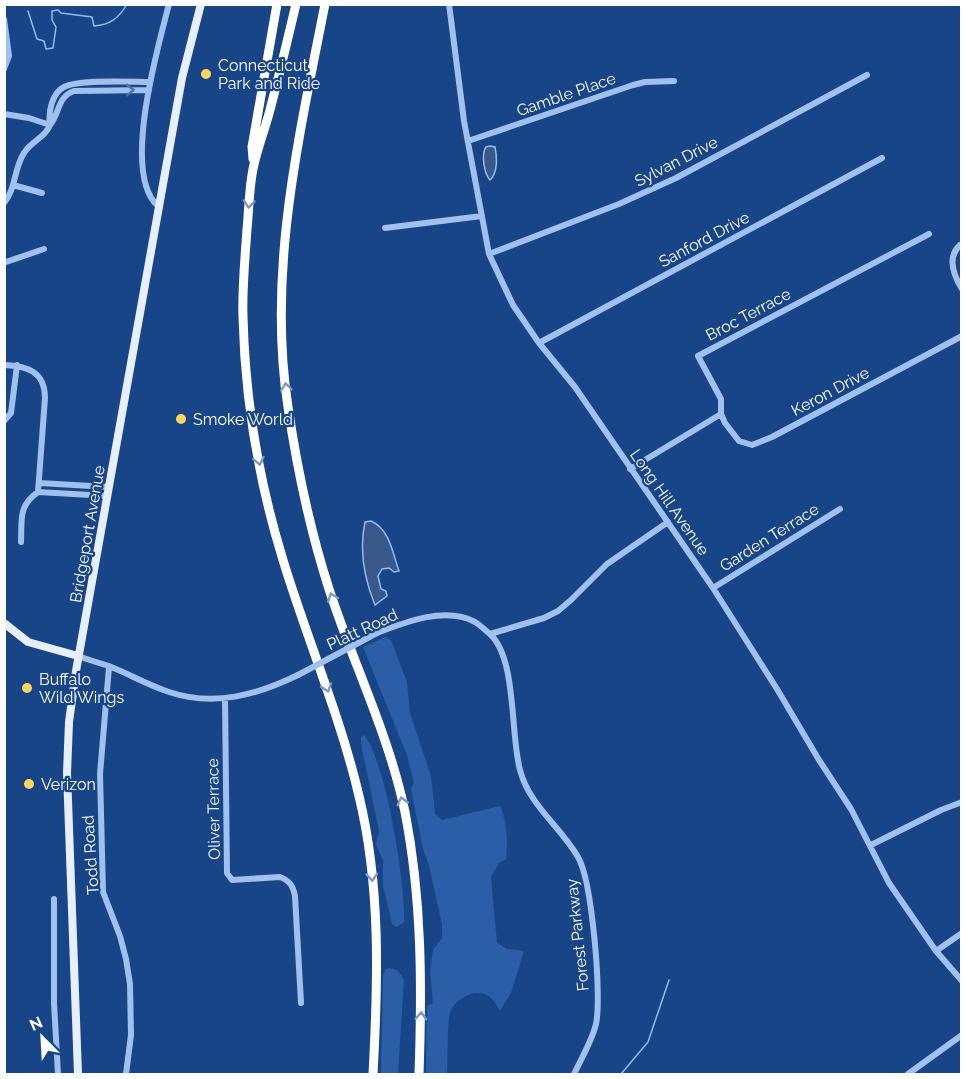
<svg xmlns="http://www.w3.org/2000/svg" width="966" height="1079" font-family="Raleway,sans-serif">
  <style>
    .green { fill: #2b5ea7 }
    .water { fill: #39598b; stroke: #93bbf0; stroke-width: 1.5 }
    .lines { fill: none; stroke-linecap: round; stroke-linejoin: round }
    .stream { stroke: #93bbf0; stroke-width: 1.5 }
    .minor { stroke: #a0c0ed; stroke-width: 6 }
    .major { stroke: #e7efff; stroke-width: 8 }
    .highway { stroke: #fff; stroke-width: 9 }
    .minor-bridge { stroke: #a0c0ed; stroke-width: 6 }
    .oneway { stroke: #4870ab }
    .oneway2 { stroke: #8099be }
    .poi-dot { fill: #ffd65d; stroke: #184588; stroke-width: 2 }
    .labels { text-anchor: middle; stroke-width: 4.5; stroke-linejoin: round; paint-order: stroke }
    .poi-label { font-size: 16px; fill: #fff; stroke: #184588; text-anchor: start }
    .street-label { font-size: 16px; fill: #fff; stroke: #184588 }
  </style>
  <rect width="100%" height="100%" fill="#184588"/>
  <path class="green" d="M 385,637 L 391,640 L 407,682 L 410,713 L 431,776 L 435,814 L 442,820 L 500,806 C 507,822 508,842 506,859 L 499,863 L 491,877 L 497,943 L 507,949 L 524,951 L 511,993 L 500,1011 C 494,1000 489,992 475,993 C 466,994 453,1003 450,1013 C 447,1021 448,1062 447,1074 L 426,1074 L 427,1006 L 433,1003 L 430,970 L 433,950 L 442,938 L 442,924 L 429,866 L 423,849 L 411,789 L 414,783 L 407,755 L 363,647 Z
    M 364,735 C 386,760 406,888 404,922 L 397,927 L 392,924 L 383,885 L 383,861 L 376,844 L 379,831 L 361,744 L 361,737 Z
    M 389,968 C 398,969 401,973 404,981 L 398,1074 L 381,1074 L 383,976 L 386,969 Z"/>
  <path class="water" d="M 490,146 L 495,147 C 497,157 498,173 490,180 C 484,173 481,155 486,147 Z
    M 371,521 C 390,529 393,555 399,571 L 394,572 L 389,568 L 382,569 L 378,576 L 381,589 L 386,591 L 387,596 L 375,605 C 364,578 359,550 365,522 Z"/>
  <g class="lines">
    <path class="stream" d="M 28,11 L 37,39 L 44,41 L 46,49 L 53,48 L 56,27 L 52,20 L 52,11 L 58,10 L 61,13 L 92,17 L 94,26 C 110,25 119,18 127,4
      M 621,1074 L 648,1042 L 669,980"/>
    <path class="minor" d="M 449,4 L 464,121 L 489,254 L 513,305 L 539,343 L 575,387 L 713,588 L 777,689 L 819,760 L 851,809 L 889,883 L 936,951 L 962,981
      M 4,19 L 9,56 L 4,69
      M 4,114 L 29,118 L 50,125 C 45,138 31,141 24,153 C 14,168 16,189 4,203
      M 50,125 C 48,112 52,93 64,87 C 79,79 132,82 150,82
      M 50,125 C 60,113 57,97 74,91 L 149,90
      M 468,141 L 633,85 L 645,82 L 674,81
      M 13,185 L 42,193
      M 158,206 C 121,174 158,47 169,4
      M 385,228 L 482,216
      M 929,234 L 698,356 L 721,399 L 721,414 L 725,423 L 739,441 L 752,445 L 772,437 L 962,336
      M 960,245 C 946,258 954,276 962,289
      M 489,254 L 619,204 L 676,178 L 867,75
      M 6,262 L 44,249
      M 539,343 L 882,158
      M 4,365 C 28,366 45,372 45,398 L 38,492
      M 4,421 L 11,413 L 17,365
      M 630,469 L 721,414
      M 39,483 L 109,487
      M 21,542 C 22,520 18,506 38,492 L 108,496
      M 713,588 L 840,509
      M 377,633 C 405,622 446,606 475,622 C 480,625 485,630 490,634 L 544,618 L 558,611 L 571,600 L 607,564 L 668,522
      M 490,634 C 517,659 510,733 520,770 C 529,805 560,826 578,857 C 592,881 602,996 596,1024 C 592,1041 581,1059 574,1074
      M 78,656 C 89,660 99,663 109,666 C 129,674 148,685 169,692 C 214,707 257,695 298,675
      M 109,667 L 100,774 L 103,892 L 120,936 L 126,959 L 130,984 L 131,1035 L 126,1074
      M 225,699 L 227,873 L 232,880 L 280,877 C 290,881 293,886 295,896 L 301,1003
      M 871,845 L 941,810 L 962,802
      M 54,899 L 54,1003 L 58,1074
      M 936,951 L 962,933
      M 908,1074 L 962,1035"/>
    <path class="major" d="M 4,623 L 28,642 L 78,656
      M 78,1074 L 67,773 L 69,722 L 76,671 L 182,78 L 201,4"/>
    <path class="highway" d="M 296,4 C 288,38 280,72 271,106 C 266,127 257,148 253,169 C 249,189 249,209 247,229 C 245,259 242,288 243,317 C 245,399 259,482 283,560 C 307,639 340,715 359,796 C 381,887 378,981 373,1074
      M 325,4 C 299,137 267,272 288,407 C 297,468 310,530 329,589 C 353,663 389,735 405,812 C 422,899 422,986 419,1074
      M 253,159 L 252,147 L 277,4"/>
    <path class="minor-bridge" d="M 298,675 L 377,633"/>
  </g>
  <defs><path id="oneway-chevron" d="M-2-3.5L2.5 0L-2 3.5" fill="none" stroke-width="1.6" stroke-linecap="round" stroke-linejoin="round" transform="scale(1.5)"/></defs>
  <use class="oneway" href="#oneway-chevron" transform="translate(130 90) rotate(-1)"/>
  <g class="oneway2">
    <use href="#oneway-chevron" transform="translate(249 204) rotate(95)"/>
    <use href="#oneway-chevron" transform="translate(286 387) rotate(-96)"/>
    <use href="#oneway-chevron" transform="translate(259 461) rotate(79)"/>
    <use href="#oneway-chevron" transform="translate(332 597) rotate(-111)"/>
    <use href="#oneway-chevron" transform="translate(327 688) rotate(71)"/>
    <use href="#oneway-chevron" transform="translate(402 801) rotate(-105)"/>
    <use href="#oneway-chevron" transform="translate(372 877) rotate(86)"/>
    <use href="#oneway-chevron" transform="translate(421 1016) rotate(-87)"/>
  </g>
  <g class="poi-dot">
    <circle cx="206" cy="74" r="6"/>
    <circle cx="181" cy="419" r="6"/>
    <circle cx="27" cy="688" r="6"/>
    <circle cx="29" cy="784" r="6"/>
  </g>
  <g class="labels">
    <g class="poi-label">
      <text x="218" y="71">Connecticut<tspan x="218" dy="18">Park and Ride</tspan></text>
      <text x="193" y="425">Smoke World</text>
      <text x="39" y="685">Buffalo<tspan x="39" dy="18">Wild Wings</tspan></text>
      <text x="41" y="790">Verizon</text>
    </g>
    <g class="street-label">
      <text transform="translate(566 94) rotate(-19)" y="6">Gamble Place</text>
      <text transform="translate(676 161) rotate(-27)" y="6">Sylvan Drive</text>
      <text transform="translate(704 239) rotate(-28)" y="6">Sanford Drive</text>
      <text transform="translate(748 314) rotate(-28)" y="6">Broc Terrace</text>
      <text transform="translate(830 391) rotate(-28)" y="6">Keron Drive</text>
      <text transform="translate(670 502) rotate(55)" y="6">Long Hill Avenue</text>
      <text transform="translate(87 534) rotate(-80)" y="6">Bridgeport Avenue</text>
      <text transform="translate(769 537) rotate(-32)" y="6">Garden Terrace</text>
      <text transform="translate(362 629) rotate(-25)" y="6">Platt Road</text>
      <text transform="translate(213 809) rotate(-91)" y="6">Oliver Terrace</text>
      <text transform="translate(90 855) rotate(-94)" y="6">Todd Road</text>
      <text transform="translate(577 935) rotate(-96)" y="6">Forest Parkway</text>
    </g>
  </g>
  <rect width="966" height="1079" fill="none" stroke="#ffffff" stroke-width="12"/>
  <g transform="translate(42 1037) rotate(336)" stroke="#184588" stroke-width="4.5" paint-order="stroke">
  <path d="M0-4.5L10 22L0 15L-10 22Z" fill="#ffffff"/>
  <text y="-9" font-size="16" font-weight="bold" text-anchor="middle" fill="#ffffff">N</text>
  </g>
</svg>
